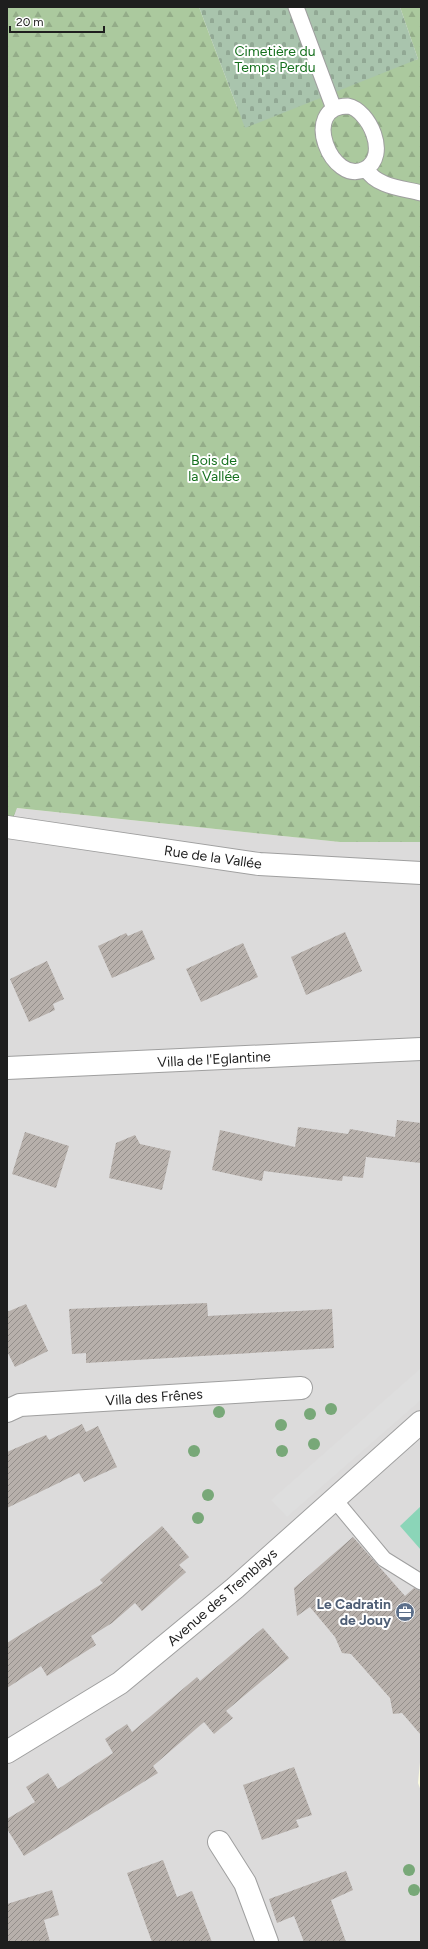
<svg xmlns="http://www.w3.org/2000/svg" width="428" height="1949" font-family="Figtree,sans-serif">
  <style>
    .residential { fill: #dcdbdb }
    .education { fill: #fbfbe1 }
    .forest { fill: url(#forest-firs) }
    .cemetery { fill: url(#cemetery-stones) }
    .pitch { fill: #8bd5b8 }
    .parking { fill: #dedede }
    .building { fill: url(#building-hatch) }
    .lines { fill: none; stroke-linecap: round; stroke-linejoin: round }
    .service-casing { stroke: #9f9f9f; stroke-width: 17 }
    .minor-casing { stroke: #9f9f9f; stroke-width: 24 }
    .service { stroke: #fff; stroke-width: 15 }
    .minor { stroke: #fff; stroke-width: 22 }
    .tree { fill: #78a878 }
    .labels { text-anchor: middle; stroke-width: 4; stroke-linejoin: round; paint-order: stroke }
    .park-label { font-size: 14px; fill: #17711f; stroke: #fff }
    .street-label { font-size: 14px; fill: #1e1e1e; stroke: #fff }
    .service-label { font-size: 14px; font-weight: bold; fill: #4e5e75; stroke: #fff; text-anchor: end }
  </style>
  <defs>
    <pattern id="forest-firs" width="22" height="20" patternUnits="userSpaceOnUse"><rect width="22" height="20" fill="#abc99e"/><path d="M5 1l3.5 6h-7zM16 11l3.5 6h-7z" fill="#93ac88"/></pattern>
    <pattern id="cemetery-stones" width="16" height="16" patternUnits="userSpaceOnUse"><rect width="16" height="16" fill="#a9c4ad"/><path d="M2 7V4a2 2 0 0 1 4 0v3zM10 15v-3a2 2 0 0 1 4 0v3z" fill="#91a894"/></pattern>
    <pattern id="building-hatch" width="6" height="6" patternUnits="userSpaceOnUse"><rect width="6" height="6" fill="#b7b0ab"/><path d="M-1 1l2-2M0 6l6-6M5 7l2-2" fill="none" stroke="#948f8b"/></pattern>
  </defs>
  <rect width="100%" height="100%" fill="#eeebe5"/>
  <path class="residential" d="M 16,808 L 340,842 L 421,842 L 421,1942 L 7,1942 L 7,833 Z"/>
  <path class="education" d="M 421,1752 L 421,1791 L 418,1783 Z"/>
  <path class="forest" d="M 7,7 L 199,7 L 237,107 L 418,59 L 400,7 L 421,7 L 421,842 L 340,842 L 17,808 L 7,833 Z"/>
  <path class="cemetery" d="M 199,7 L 400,7 L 418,59 L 245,128 Z"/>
  <path class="pitch" d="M 421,1506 L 421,1550 L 400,1526 Z"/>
  <path class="parking" d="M 421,1368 L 421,1400 L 287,1517 L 271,1500 Z"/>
  <path class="building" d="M 142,930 L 155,959 L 112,978 L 98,946 L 126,933 L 128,936 Z
    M 345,932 L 362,971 L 306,995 L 291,957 Z
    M 243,943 L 258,977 L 201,1002 L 186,969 Z
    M 47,961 L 64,999 L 53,1004 L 55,1010 L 29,1022 L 10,979 Z
    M 397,1120 L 421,1123 L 421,1163 L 366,1157 L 363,1178 L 343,1176 L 342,1181 L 264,1171 L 262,1181 L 212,1170 L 220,1130 L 295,1147 L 298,1127 L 348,1134 L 350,1129 L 395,1137 Z
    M 25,1132 L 69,1146 L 56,1188 L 12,1174 Z
    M 135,1135 L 140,1144 L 171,1151 L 162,1190 L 109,1178 L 116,1143 Z
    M 207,1303 L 208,1316 L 332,1309 L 334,1348 L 86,1363 L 86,1353 L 72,1354 L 69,1309 Z
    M 26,1304 L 48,1351 L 15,1367 L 7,1351 L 7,1312 Z
    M 82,1424 L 86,1432 L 98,1426 L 117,1467 L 84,1482 L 79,1473 L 7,1508 L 7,1452 L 46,1435 L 49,1440 Z
    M 162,1526 L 189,1557 L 179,1565 L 186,1572 L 142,1611 L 135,1603 L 112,1623 L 91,1636 L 96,1645 L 66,1664 L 47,1676 L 41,1666 L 7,1688 L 7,1643 L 103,1583 L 100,1580 Z
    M 353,1537 L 405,1596 L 414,1588 L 421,1591 L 421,1735 L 402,1713 L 393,1714 L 390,1698 L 351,1654 L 342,1653 L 335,1637 L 310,1607 L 297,1616 L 294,1588 Z
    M 263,1628 L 289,1658 L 226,1711 L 233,1718 L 214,1734 L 204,1722 L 153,1766 L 158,1773 L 24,1856 L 7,1829 L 7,1819 L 35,1802 L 26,1787 L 48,1773 L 58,1789 L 113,1753 L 105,1739 L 127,1724 L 132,1732 L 197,1677 L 200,1681 Z
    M 294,1767 L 312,1815 L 296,1820 L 299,1827 L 262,1840 L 243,1785 Z
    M 163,1860 L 177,1897 L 192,1891 L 212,1942 L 152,1942 L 127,1873 Z
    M 346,1871 L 353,1890 L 331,1900 L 346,1942 L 304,1942 L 294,1916 L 277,1923 L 269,1899 Z
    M 52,1890 L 59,1915 L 44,1920 L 50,1942 L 7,1942 L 7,1904 Z"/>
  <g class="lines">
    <defs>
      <path id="service" d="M 296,7 L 334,109
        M 348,106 C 369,110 390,156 365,169 C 332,187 299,106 348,106 Z
        M 366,169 C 377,187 402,188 421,193
        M 334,1499 L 384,1559 L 421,1582"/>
      <path id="minor" d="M 7,827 L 259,864 L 421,873
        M 7,1068 L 421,1049
        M 7,1411 L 20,1405 L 301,1388
        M 7,1752 L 120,1683 L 235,1588 L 421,1422
        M 219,1842 L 245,1883 L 267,1942"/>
    </defs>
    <use href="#service" class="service-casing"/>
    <use href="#minor" class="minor-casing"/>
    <use href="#service" class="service"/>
    <use href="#minor" class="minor"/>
  </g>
  <g class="tree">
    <circle cx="331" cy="1409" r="6"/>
    <circle cx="219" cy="1412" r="6"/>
    <circle cx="310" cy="1414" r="6"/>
    <circle cx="281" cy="1425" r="6"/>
    <circle cx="314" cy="1444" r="6"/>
    <circle cx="194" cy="1451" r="6"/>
    <circle cx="282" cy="1451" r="6"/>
    <circle cx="208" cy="1495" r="6"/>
    <circle cx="198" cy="1518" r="6"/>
    <circle cx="409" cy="1870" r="6"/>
    <circle cx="414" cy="1890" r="6"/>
  </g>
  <defs>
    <symbol id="office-disc" viewBox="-11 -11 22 22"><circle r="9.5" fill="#5c6f8a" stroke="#fff"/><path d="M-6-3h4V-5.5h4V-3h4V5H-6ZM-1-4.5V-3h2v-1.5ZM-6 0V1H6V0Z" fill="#fff"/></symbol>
  </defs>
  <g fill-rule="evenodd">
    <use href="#office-disc" x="394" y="1601" width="22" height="22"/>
  </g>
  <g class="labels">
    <g class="park-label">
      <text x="275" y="56">Cimetière du<tspan x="275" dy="16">Temps Perdu</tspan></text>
      <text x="214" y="465">Bois de<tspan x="214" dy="16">la Vallée</tspan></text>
    </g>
    <g class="street-label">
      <text transform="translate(213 857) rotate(8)" y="5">Rue de la Vallée</text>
      <text transform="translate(214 1059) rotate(-3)" y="5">Villa de l'Eglantine</text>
      <text transform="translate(154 1397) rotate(-4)" y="5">Villa des Frênes</text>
      <text transform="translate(222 1597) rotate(-41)" y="5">Avenue des Tremblays</text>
    </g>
    <g class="service-label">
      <text x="391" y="1609">Le Cadratin<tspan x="391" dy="16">de Jouy</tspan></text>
    </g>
  </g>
  <rect width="428" height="1949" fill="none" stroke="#1e1e1e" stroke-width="16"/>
  <path d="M10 26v6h94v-6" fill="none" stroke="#1e1e1e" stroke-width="2"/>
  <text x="16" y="26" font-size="12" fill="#1e1e1e" stroke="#ffffff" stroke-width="3" paint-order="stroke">20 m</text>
</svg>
